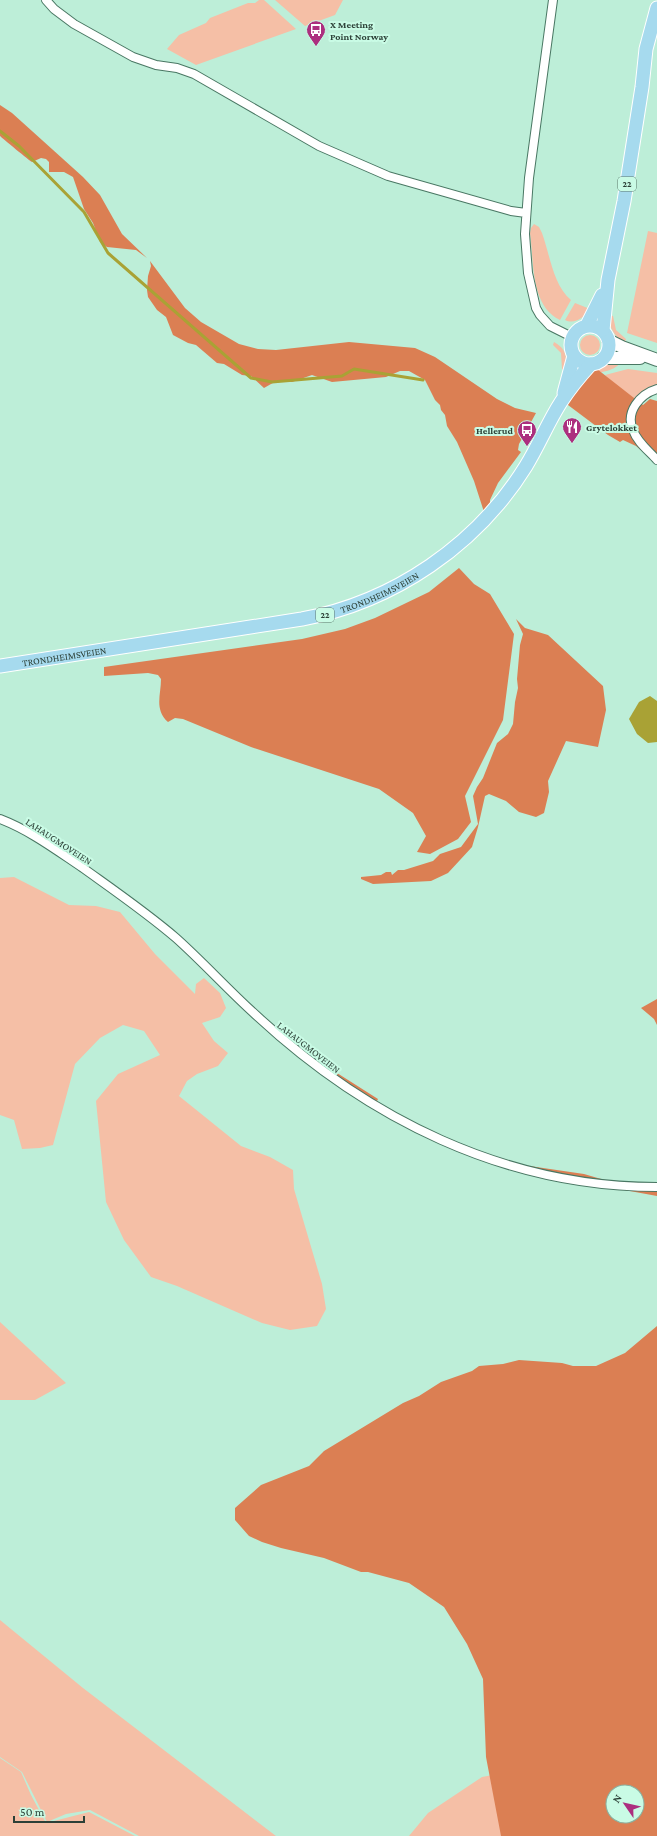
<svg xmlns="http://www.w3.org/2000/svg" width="657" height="1836" font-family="'Crimson Pro',serif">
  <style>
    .green { fill: #f5bfa6 }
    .forest { fill: #db7f53; fill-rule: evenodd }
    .water { fill: #a9a235 }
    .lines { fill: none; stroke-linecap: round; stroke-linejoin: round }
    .stream { stroke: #a9a235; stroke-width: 3 }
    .minor-casing { stroke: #497763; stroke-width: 10 }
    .secondary-casing { stroke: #497763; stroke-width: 14 }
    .primary-casing { stroke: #fff; stroke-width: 15 }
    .minor { stroke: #fff; stroke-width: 8 }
    .secondary { stroke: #fff; stroke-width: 12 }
    .primary { stroke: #a6daee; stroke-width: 13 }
    .labels { text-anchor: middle; stroke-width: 4; stroke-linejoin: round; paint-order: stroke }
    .shield { fill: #c9fbe5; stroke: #5b786b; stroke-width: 1 }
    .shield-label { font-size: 9px; font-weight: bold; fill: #2c4037 }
    .poi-label { font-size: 10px; font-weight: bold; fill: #2c4037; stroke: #c9fbe5; text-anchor: start }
    .street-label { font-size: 10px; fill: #2c4037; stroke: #c9fbe5 }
  </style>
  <rect width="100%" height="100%" fill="#bdeed8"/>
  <path class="green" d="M 259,0 L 264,0 L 296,29 L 196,65 L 167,49 L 179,35 L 206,23 L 210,18 L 248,3 L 255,3 Z
    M 275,0 L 343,0 L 335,15 L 305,26 Z
    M 534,224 L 539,227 L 542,233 C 550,255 553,285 571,300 L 560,320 C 530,306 534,260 530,233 L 531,228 Z
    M 648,231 L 657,233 L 657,343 L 627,333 Z
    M 575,303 L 590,309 C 584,317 575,325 565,320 Z
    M 609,315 L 613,316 L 616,330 L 626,339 L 625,343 C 614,336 609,328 609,315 Z
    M580 345a10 10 0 1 1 20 0a10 10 0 1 1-20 0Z
    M 554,342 C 567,349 567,357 565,371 L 562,369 L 561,353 L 553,345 Z
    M 620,362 C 618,370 599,373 591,374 L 606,365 Z
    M 628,369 L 657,373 L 657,386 L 639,395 L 632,404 L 605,375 Z
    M 14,877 L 69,905 L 96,906 L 120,912 L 155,954 L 195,994 L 196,984 L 204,978 L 220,993 L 226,1008 L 220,1017 L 202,1023 L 214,1041 L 228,1053 L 218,1066 L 197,1074 L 187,1081 L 179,1096 L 241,1146 L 270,1157 L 293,1170 L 294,1189 L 322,1284 L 326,1309 L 317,1326 L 290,1330 L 262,1323 L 177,1286 L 151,1277 L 124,1240 L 106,1202 L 96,1101 L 118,1074 L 160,1055 L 144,1031 L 123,1025 L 100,1038 L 75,1064 L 53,1145 L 40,1148 L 22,1149 L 14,1120 L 0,1115 L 0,878 Z
    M 0,1322 L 66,1383 L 35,1400 L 0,1400 Z
    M 0,1620 L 83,1688 L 276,1836 L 139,1836 L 90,1810 L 66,1814 L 47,1822 L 22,1772 L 0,1757 Z
    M 0,1758 L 21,1772 L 31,1795 L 46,1823 L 89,1812 L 135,1836 L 0,1836 Z
    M 524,1769 L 574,1836 L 409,1836 L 428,1813 L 482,1777 Z"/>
  <path class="forest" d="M 0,105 L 12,113 L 83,177 L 100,195 L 122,234 L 147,258 L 136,250 L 107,247 L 100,242 L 93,223 L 84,209 L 73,177 L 64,172 L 49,172 L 49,162 L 46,159 L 41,158 L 32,162 C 30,161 2,138 0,136 Z
    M 150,261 L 185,308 L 201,322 L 239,344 L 258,349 L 276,350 L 349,342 L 415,348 L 435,357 L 497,399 L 515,408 L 536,413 L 519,444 L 518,450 L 521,452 L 498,483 L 490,500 L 490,518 L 485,515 L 474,481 L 457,442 L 447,426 L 445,415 L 441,410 L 440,405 L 435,400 L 425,380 L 409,371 L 400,371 L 386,377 L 332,382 L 312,375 L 292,382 L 278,380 L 264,388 L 251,376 L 242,375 L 224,364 L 217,363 L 196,345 L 188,343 L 173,335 L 166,317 L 157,310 L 148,297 L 147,290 L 148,276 L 151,266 Z
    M 588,362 L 643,405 L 650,399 L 657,401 L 657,464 L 636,446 L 623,440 L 620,442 L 608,435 L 564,402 Z
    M 459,568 L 474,584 L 490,594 L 514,634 L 503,720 L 465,796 L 471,822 L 458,839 L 430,854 L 417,852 L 426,836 L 413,813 L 379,789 L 251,747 L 183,719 L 175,718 L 168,722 C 154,709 161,695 161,679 L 158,675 L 148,673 L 104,676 L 104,667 L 302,639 L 345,629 L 375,618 L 429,592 Z
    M 516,619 L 525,628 L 548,635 L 603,686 L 606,710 L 598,747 L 566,741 L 548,781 L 549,792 L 544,813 L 536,817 L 519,812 L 506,801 L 489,794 L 485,796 L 478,827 L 472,847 L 448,873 L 431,881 L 373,884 L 361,879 L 361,877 L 381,875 L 386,872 L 391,872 L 392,875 L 398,870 L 404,870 L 433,861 L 440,854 L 461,847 L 478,824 L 473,796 L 477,787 L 483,778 L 497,743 L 508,734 L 513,724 L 515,702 L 518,688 L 517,679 L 520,645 L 523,634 Z
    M 657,999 L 657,1025 L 654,1019 L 641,1008 Z
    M 315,1059 L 378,1099 L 377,1101 L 391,1112 L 422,1129 L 509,1163 L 584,1174 L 608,1181 L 657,1190 L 657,1196 L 526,1172 L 487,1161 L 370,1105 Z
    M 657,1326 L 657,1836 L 501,1836 L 486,1757 L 483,1679 L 467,1644 L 444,1607 L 409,1583 L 368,1572 L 361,1572 L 324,1558 L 281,1548 L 262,1542 L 249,1536 L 235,1520 L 235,1508 L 261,1485 L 309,1466 L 324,1451 L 403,1403 L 419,1396 L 441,1382 L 472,1371 L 479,1366 L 503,1364 L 519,1360 L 562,1363 L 573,1366 L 596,1366 L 625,1353 ZM 613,1792 L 637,1792 L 637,1816 L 613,1816 Z"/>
  <path class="water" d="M 650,696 L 657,701 L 657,742 L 648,743 L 637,734 L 629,719 L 639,702 Z"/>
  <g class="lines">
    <path class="stream" d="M 0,131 L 19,146 L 84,212 L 108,253 L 251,378 L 272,382 L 342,376 L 354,369 L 423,380"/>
    <defs>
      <path id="minor" d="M 46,0 L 54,9 L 74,24 L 133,57 L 156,65 L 177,68 L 194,74 L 319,146 L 388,176 L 511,211 L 526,213
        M 553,0 L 529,178 L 525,234 L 528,273 L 536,308 L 540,315 L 550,326 L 572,337
        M 657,389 C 640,394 625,412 633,430 C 637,442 649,451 657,460
        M 0,819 C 31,831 56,850 83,868 C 115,891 147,913 176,938 C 204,963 229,991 257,1016 C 367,1118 504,1187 657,1187"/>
      <path id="secondary" d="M 608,340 L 622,347 L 657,360
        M 603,358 L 640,358"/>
      <g id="primary">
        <path d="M 587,325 L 602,295"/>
        <circle cx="590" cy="345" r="19"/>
        <path d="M 603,330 L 608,280 L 624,201 L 642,87 L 646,49 L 657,8"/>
        <path d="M 564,393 L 574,356"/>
        <path id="s1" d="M 0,666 L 302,619 C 394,602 477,545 526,466 C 539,445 548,422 561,402 C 570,388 580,376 591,364"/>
      </g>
    </defs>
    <use href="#minor" class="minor-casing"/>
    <use href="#secondary" class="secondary-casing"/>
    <use href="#primary" class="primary-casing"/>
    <use href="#minor" class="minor"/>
    <use href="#secondary" class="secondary"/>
    <use href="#primary" class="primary"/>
  </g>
  <defs>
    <symbol id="bus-pin" viewBox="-11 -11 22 30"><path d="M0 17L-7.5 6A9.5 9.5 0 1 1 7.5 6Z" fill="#ac2f7f" stroke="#c9fbe5"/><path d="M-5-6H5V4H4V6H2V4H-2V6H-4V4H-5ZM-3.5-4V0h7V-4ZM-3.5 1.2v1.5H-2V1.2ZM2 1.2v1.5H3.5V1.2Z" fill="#fff"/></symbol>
    <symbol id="restaurant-pin" viewBox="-11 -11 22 30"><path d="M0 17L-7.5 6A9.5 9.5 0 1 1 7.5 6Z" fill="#ac2f7f" stroke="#c9fbe5"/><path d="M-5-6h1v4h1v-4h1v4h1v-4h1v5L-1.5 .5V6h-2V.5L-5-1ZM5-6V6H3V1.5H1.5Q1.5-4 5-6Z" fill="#fff"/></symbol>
  </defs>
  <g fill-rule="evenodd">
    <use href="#bus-pin" x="305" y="19" width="22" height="30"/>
    <use href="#restaurant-pin" x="561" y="416" width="22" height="30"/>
    <use href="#bus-pin" x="516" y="419" width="22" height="30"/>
  </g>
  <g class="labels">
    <g class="shield">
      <rect x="618" y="177" width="18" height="14" rx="3"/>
      <rect x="316" y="608" width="18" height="14" rx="3"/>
    </g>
    <g class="shield-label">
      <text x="627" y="187">22</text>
      <text x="325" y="618">22</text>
    </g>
    <g class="poi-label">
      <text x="330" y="28">X Meeting<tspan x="330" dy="12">Point Norway</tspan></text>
      <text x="586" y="431">Grytelokket</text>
      <text x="513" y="434" text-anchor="end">Hellerud</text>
    </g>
    <g class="street-label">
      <text dy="4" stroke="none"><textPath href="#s1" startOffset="388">TRONDHEIMSVEIEN</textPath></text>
      <text dy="4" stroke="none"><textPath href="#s1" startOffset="65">TRONDHEIMSVEIEN</textPath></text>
      <text transform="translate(59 841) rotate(33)" y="4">LAHAUGMOVEIEN</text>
      <text transform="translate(309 1047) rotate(38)" y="4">LAHAUGMOVEIEN</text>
    </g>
  </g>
  <g transform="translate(625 1804) rotate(304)"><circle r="19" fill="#c9fbe5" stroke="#8ab09f"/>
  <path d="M0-3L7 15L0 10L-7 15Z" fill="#ac2f7f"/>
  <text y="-6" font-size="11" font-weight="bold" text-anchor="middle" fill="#2c4037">N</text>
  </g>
  <path d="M14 1816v6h70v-6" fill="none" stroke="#2c4037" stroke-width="2"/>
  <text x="20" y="1816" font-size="12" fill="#2c4037" stroke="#c9fbe5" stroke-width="3" paint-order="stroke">50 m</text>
</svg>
